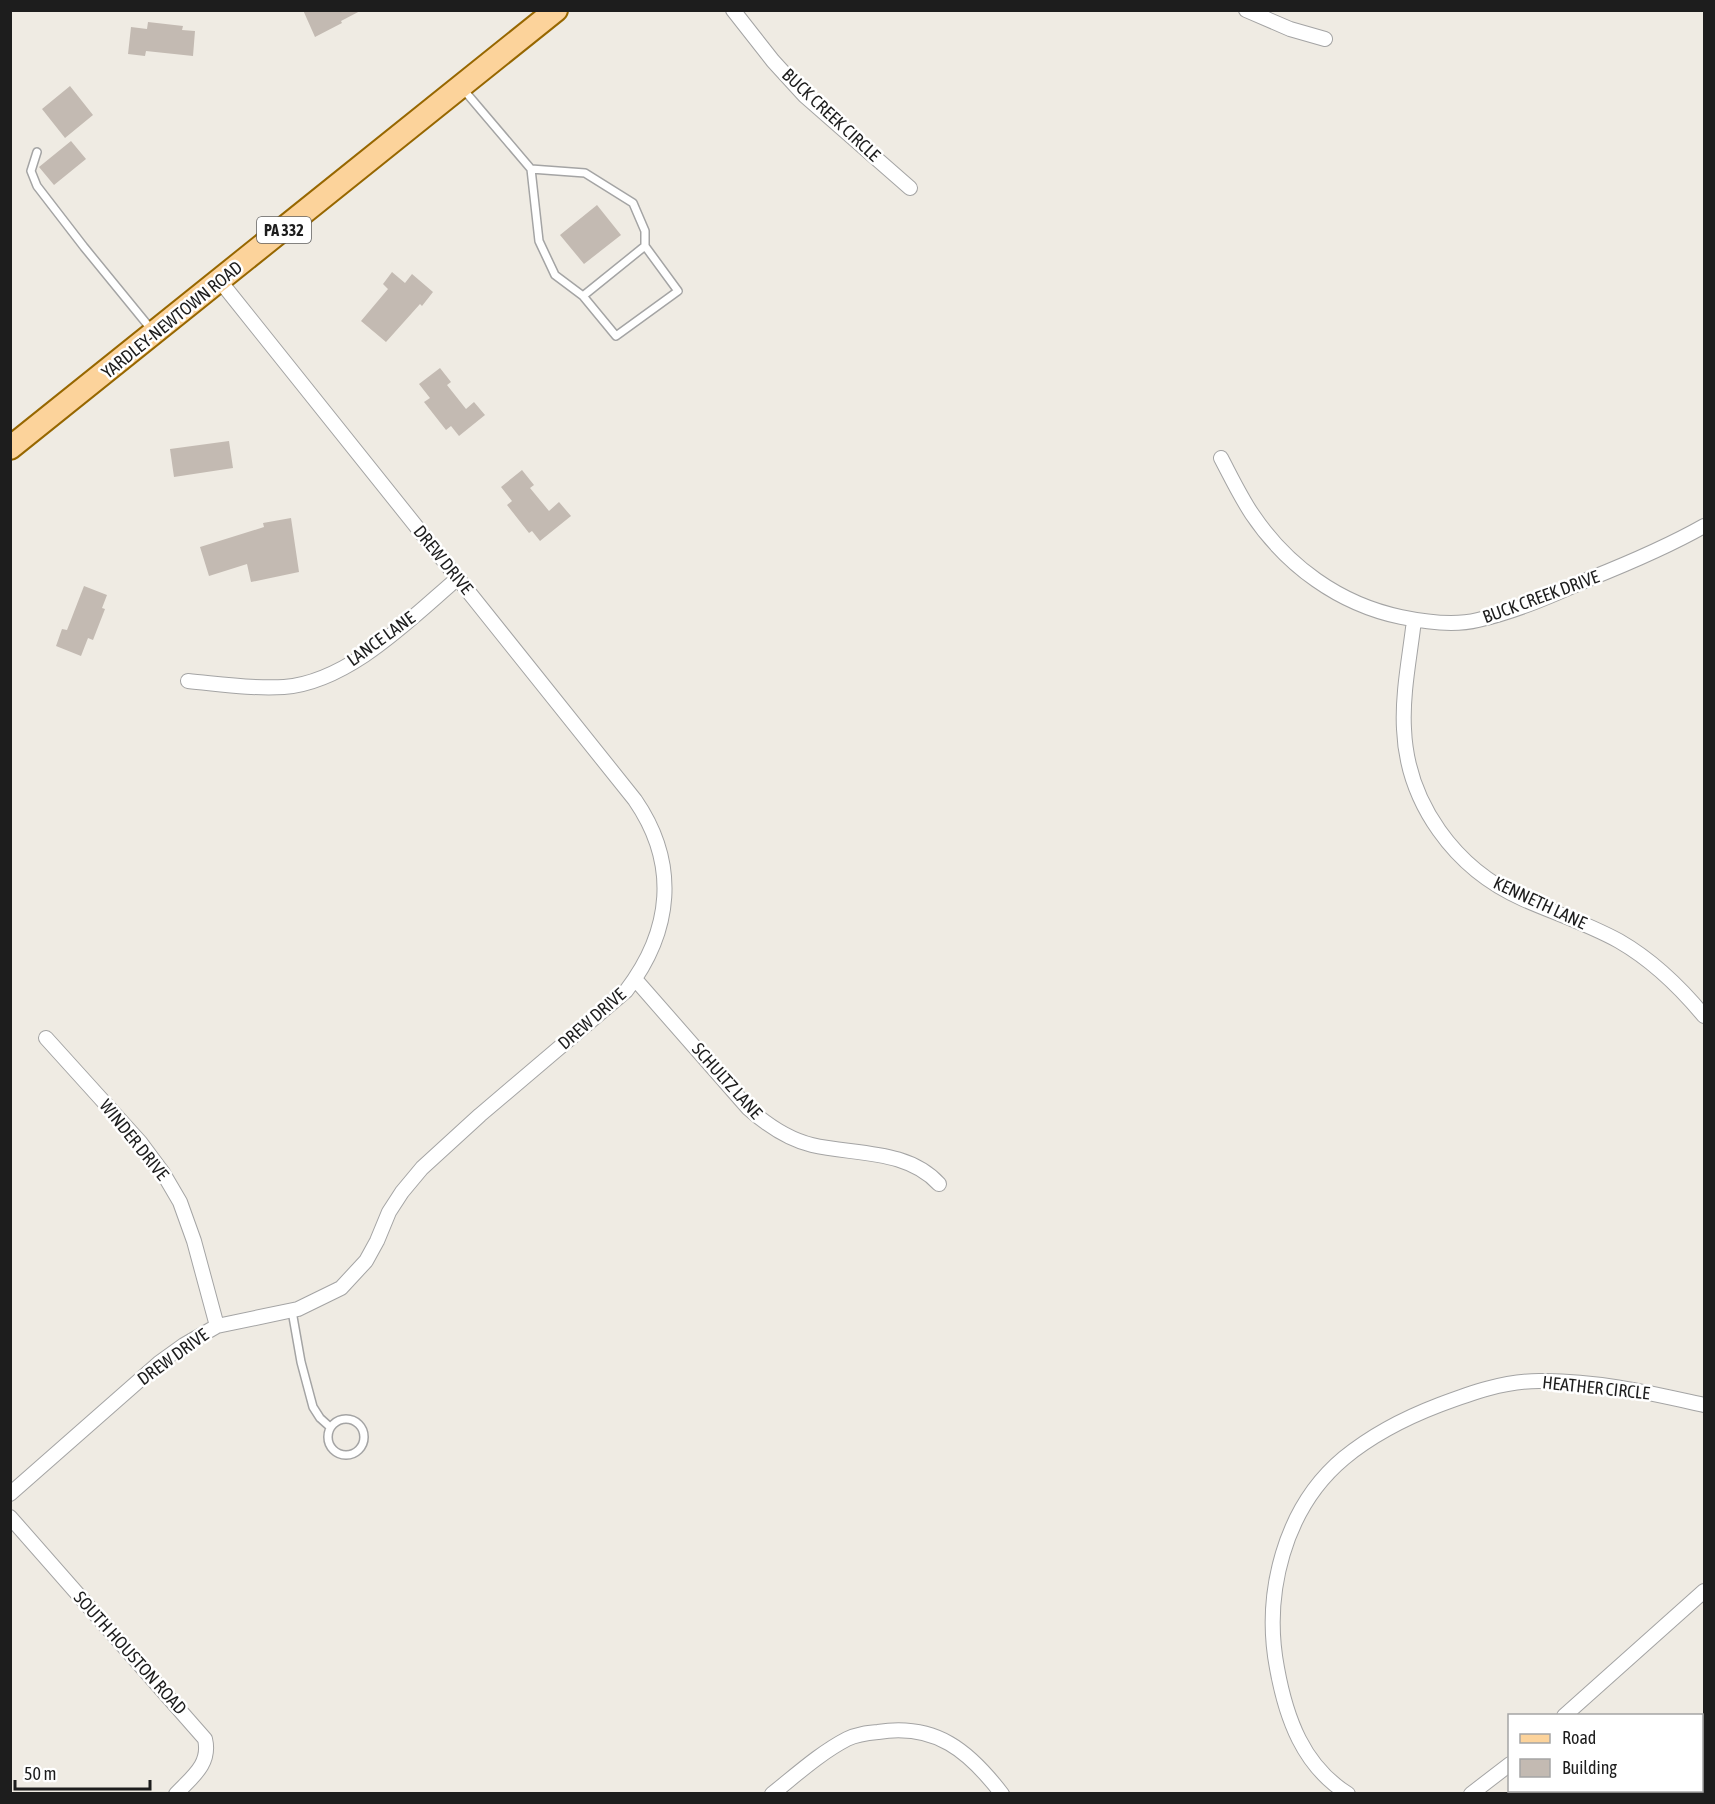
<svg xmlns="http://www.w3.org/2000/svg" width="1715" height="1804" font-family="'Asap Condensed',sans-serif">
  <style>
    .building { fill: #c3bab2 }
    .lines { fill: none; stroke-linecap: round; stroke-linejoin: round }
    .lane-casing { stroke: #a4a4a4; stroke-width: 10 }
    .street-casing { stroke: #a4a4a4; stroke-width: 16 }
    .primary-casing { stroke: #976700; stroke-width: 26 }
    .lane { stroke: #fff; stroke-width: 7 }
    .street { stroke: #fff; stroke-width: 14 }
    .primary { stroke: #fcd39b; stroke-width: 22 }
    .labels { text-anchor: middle; stroke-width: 5; stroke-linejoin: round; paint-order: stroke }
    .shield { fill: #fff; stroke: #616161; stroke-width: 1.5 }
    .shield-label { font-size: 16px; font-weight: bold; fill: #1d1d1d }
    .street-label { font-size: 18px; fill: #1d1d1d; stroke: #fff }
  </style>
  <rect width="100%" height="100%" fill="#efebe3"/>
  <path class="building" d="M 303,10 L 362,10 L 341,21 L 342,23 L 315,37 Z
    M 148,22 L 183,26 L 182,30 L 195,31 L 193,56 L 146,51 L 145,56 L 128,54 L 131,27 L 147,29 Z
    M 70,86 L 93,115 L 65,138 L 42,109 Z
    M 71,141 L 86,159 L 54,185 L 39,167 Z
    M 597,205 L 621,235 L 584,264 L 560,235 Z
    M 392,272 L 405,283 L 412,274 L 433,292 L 422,306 L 420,304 L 386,342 L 361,321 L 388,289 L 383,284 Z
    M 440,368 L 451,382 L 447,385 L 466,409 L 474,402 L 485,415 L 459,436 L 451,426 L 446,430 L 424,402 L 430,398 L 419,384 Z
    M 229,441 L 233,468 L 174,477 L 170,449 Z
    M 522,470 L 534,485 L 530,488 L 549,511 L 559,502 L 571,516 L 540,541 L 532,531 L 529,533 L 507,505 L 512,501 L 501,487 Z
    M 291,518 L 299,572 L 251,582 L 247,564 L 209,576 L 200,547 L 264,527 L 263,523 Z
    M 84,586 L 107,595 L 102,608 L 105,609 L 93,640 L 88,638 L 81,656 L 56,646 L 62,629 L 67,630 Z"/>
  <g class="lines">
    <defs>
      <path id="lane" d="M 463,89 L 531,169
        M 37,152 L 31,171 L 37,186 L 84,247 L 151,329
        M 531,169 L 585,173 L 633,203 L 645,231 L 645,246 L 678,291 L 616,336 L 583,296 L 555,275 L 539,241 Z
        M 583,296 L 645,246
        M 292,1311 L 301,1362 L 313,1407 L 320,1418 L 330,1427
        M328 1437a18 18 0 1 1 36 0a18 18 0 1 1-36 0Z"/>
      <path id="street" d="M 733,10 L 773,61 L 805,96 L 910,188
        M 1246,10 L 1290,29 L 1325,39
        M 1221,458 C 1231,477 1240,496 1252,514 C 1287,566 1339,604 1401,617 C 1425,622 1454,626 1478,620 C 1517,611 1553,595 1589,579 C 1629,563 1667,547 1704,526
        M 1414,620 C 1410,656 1402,693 1404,729 C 1407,803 1455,869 1523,899 C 1555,913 1588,924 1619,941 C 1652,960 1680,987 1704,1016
        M 188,681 C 220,684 252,689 284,687 C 349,682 410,619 458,578
        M 635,979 L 748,1108 C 767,1125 787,1139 812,1145 C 855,1155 907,1149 939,1184
        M 46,1038 L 140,1142 L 163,1173 L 180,1202 L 194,1241 L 217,1326
        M 10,1494 L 159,1363 L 184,1345 L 217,1326 L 298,1309 L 341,1288 L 366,1261 L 377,1241 L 389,1212 L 402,1192 L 422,1168 L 480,1115 L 626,991 C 672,931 679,864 635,800 L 220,281
        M 10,1517 L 205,1739 C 211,1764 192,1777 176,1794
        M 1564,1716 L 1704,1591
        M 772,1794 C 796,1775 820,1753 847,1739 C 857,1734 867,1733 878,1732 C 936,1723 969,1751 1002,1794
        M 1348,1794 C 1303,1766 1286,1718 1277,1668 C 1263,1594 1284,1508 1344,1458 C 1372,1435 1405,1418 1439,1405 C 1471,1393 1504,1381 1539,1381 C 1595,1380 1650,1393 1704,1405
        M 1471,1794 L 1510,1764"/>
      <path id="primary" d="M 10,448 L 556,10"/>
    </defs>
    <use href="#lane" class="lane-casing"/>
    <use href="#street" class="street-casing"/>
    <use href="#primary" class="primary-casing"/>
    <use href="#lane" class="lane"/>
    <use href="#street" class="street"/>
    <use href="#primary" class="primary"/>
  </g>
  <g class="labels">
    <rect class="shield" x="257" y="217" width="54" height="26" rx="4.5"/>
    <g class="shield-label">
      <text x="284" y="236">PA 332</text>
    </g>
    <g class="street-label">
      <text transform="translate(831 115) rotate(43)" y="6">BUCK CREEK CIRCLE</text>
      <text transform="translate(172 320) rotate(-39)" y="6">YARDLEY-NEWTOWN ROAD</text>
      <text transform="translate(443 560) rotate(51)" y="6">DREW DRIVE</text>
      <text transform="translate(1541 597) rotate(-20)" y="6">BUCK CREEK DRIVE</text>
      <text transform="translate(381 639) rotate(-36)" y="6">LANCE LANE</text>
      <text transform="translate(1540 903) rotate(25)" y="6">KENNETH LANE</text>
      <text transform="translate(592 1019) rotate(-41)" y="6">DREW DRIVE</text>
      <text transform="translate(727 1081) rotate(48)" y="6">SCHULTZ LANE</text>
      <text transform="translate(134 1140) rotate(51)" y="6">WINDER DRIVE</text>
      <text transform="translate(173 1357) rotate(-36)" y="6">DREW DRIVE</text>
      <text transform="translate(1596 1388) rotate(6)" y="6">HEATHER CIRCLE</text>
      <text transform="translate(130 1653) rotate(48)" y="6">SOUTH HOUSTON ROAD</text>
    </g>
  </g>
  <rect width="1715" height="1804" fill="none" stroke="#1d1d1d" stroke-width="24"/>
  <rect x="1508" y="1714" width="195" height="78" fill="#ffffff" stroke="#a5a5a5" stroke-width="1.5"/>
  <rect x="1520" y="1734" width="30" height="9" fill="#fcd39b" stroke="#a5a5a5" stroke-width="1.5"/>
  <text x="1562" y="1744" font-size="18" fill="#1d1d1d">Road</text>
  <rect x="1520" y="1759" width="30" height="18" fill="#c3bab2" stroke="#a5a5a5" stroke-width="1.5"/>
  <text x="1562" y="1774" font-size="18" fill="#1d1d1d">Building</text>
  <path d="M15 1780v9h135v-9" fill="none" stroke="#1d1d1d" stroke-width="3"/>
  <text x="24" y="1780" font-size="18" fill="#1d1d1d" stroke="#ffffff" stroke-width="4.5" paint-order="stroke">50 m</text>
</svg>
